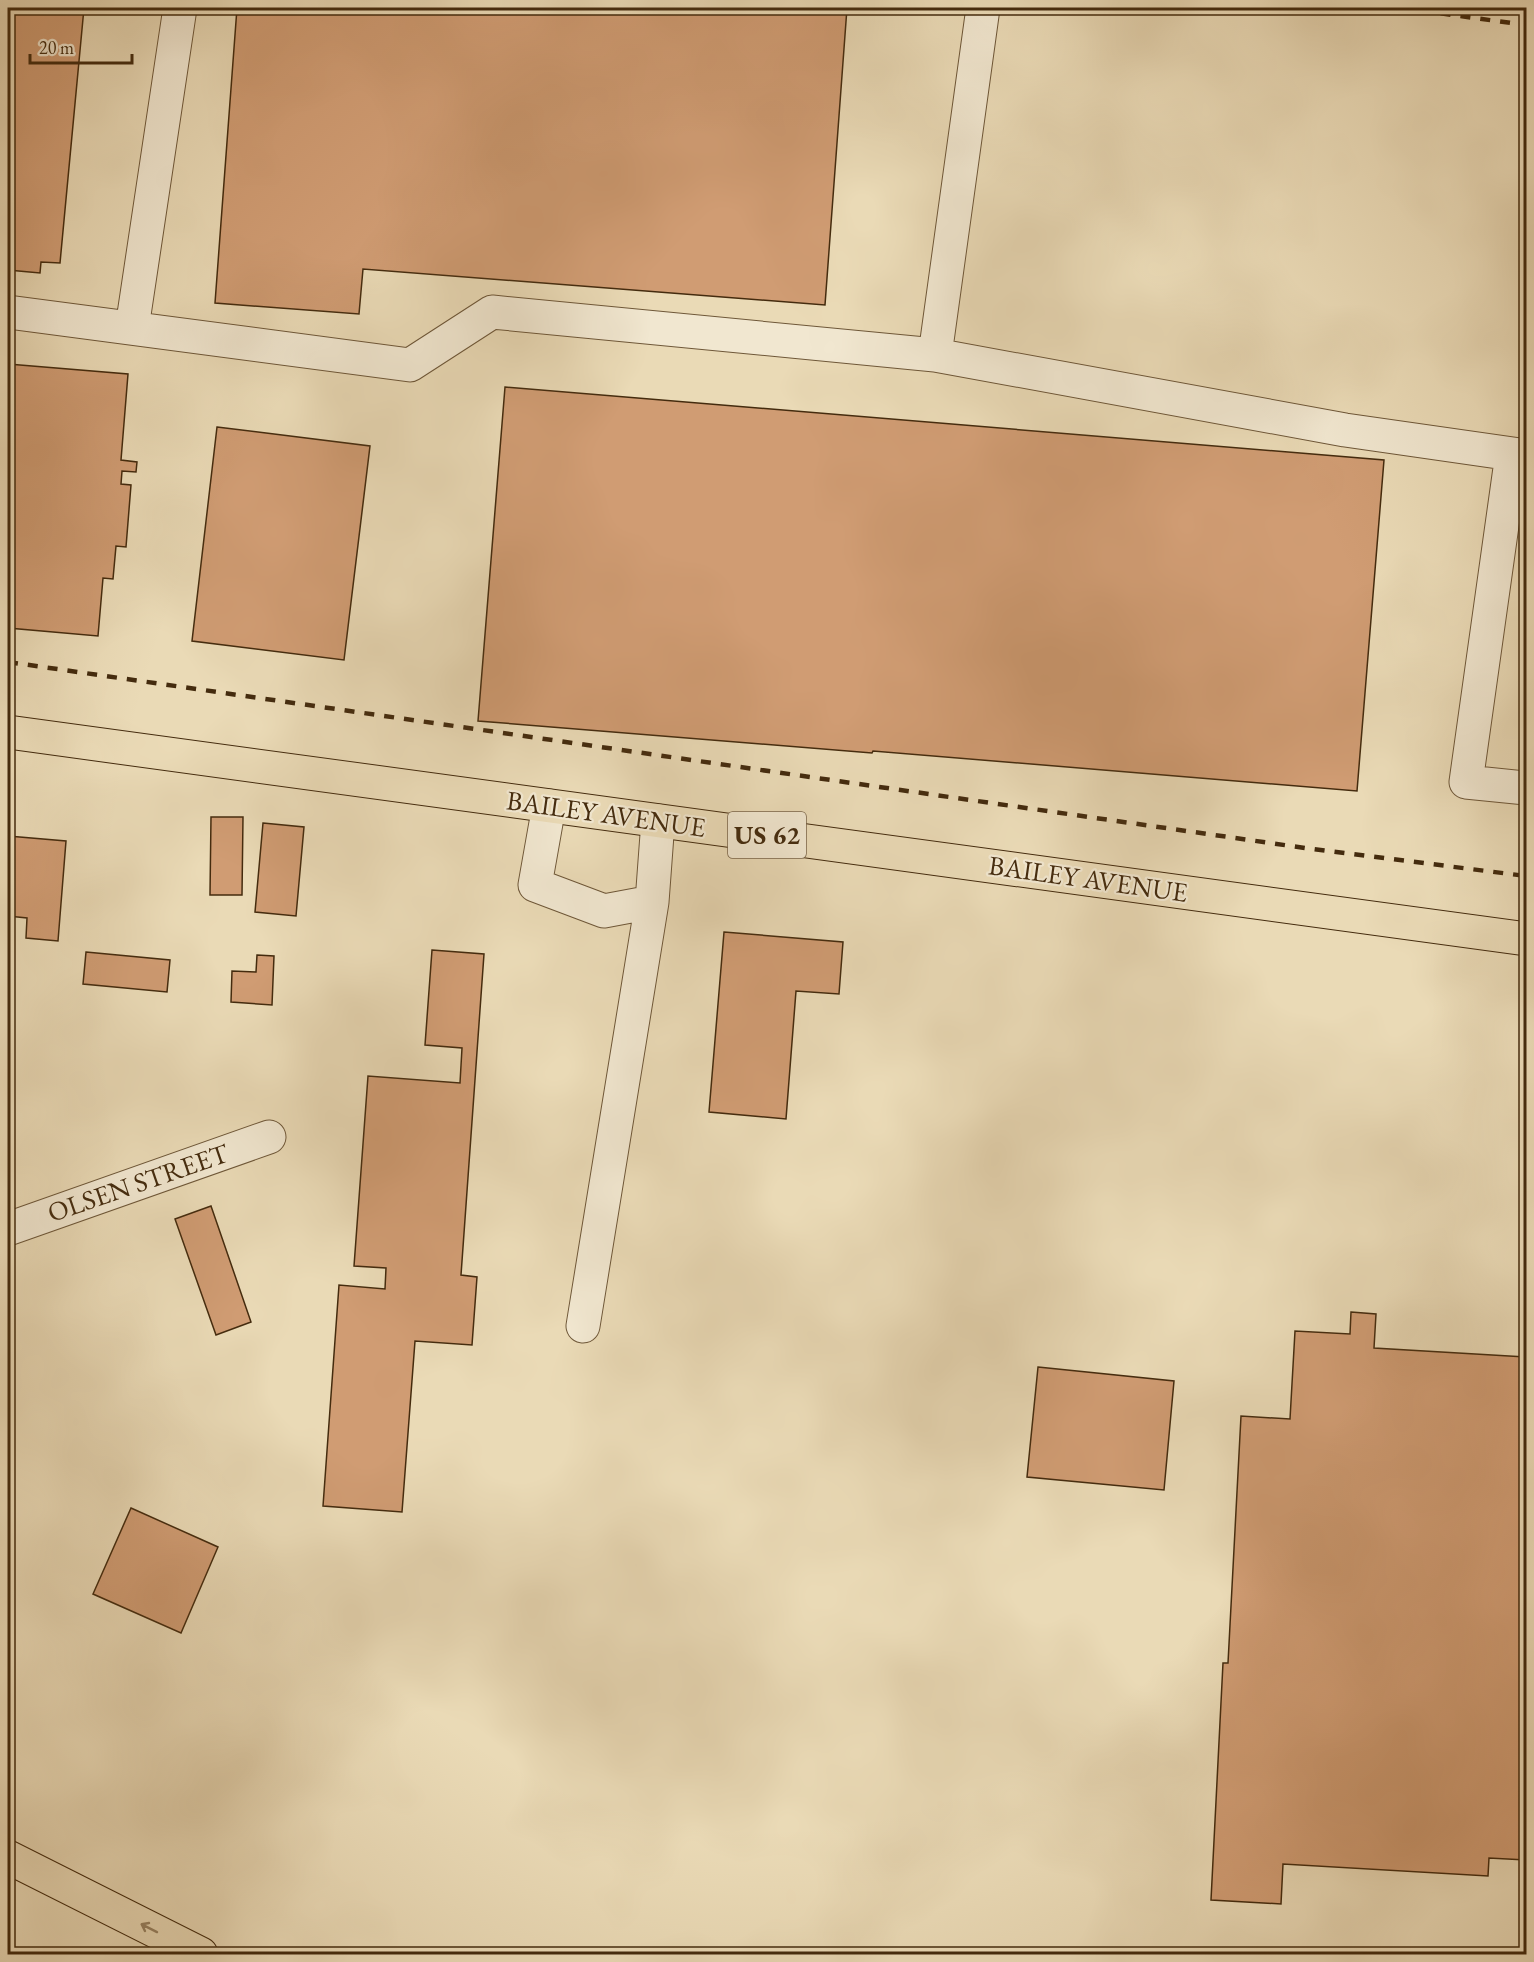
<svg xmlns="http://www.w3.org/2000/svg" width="1534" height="1962" font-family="'EB Garamond',serif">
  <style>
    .building { fill: #d09c73; stroke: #442b0e; stroke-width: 1.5 }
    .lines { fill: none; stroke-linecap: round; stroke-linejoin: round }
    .minor-casing { stroke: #6e5738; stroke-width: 35 }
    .major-casing { stroke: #442b0e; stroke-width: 35 }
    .highway-casing { stroke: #442b0e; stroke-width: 35 }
    .minor { stroke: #f1e7d0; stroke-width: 33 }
    .major { stroke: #eadab6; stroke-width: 33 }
    .highway { stroke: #eadab6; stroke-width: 33 }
    .rail { stroke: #442b0e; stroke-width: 4.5; stroke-dasharray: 10 10; stroke-linecap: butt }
    .oneway { stroke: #978262 }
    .labels { text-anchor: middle; stroke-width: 4.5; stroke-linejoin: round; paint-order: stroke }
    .shield { fill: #f1e7d0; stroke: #786348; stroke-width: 1.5 }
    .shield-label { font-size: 26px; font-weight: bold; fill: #442b0e }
    .street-label { font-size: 27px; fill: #442b0e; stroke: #f1e7d0 }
  </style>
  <rect width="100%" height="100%" fill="#eadab6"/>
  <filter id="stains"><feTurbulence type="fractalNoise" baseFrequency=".00333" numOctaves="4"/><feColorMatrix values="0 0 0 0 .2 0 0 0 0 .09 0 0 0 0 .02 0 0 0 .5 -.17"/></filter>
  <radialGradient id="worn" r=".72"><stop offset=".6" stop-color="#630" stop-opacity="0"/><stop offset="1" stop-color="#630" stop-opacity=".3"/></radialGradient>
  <path class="building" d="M 8,8 L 84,8 L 60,263 L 41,262 L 40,273 L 8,270 Z
    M 237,8 L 847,8 L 825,305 L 363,269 L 359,314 L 215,303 Z
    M 8,364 L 128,374 L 121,460 L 137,462 L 136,472 L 122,471 L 121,484 L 131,485 L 126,547 L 116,546 L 113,579 L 103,578 L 98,636 L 8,628 Z
    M 505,387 L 1384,460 L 1357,791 L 873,751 L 872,753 L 478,721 Z
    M 217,427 L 370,446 L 344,660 L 192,641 Z
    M 211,817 L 243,817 L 242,895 L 210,895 Z
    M 263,823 L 304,827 L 296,916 L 255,912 Z
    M 8,836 L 66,841 L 58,941 L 26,938 L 27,918 L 8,916 L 8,927 Z
    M 724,932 L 843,942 L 839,994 L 796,991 L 786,1119 L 709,1112 Z
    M 432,950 L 484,954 L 461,1275 L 477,1277 L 472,1345 L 415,1341 L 402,1512 L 323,1506 L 339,1285 L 385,1289 L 386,1268 L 354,1266 L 368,1076 L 460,1083 L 462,1048 L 425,1045 Z
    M 86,952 L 170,960 L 167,992 L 83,984 Z
    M 257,955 L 274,956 L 272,1005 L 231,1002 L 232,971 L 256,972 Z
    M 211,1206 L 251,1322 L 216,1335 L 175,1219 Z
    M 1351,1312 L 1376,1314 L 1374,1348 L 1526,1357 L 1526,1860 L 1489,1858 L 1488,1876 L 1283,1864 L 1281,1904 L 1211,1900 L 1223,1663 L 1228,1663 L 1241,1416 L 1290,1419 L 1295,1331 L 1350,1334 Z
    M 1038,1367 L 1174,1381 L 1164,1490 L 1027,1477 Z
    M 131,1508 L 218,1547 L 181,1633 L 93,1594 Z"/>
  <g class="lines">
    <defs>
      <path id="minor" d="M 8,312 L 410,365 L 492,312 L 935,355 L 983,8
        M 132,328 L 180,8
        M 935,355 L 1345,430 L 1526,456
        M 1512,454 L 1466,782 L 1526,788
        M 549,806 L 535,885 L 604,911 L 652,902 L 658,821
        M 8,1229 L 269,1137
        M 583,1326 L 652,902"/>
      <path id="major" d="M 8,732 L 1526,939"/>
      <path id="highway" d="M 8,1857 L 201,1954"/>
    </defs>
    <use href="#minor" class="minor-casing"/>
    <use href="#major" class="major-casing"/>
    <use href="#highway" class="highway-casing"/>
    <use href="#minor" class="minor"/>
    <use href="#major" class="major"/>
    <use href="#highway" class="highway"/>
    <path class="rail" d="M 1401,8 L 1526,25
      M 8,662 L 1312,849 L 1526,876"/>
  </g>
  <defs><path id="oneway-shaft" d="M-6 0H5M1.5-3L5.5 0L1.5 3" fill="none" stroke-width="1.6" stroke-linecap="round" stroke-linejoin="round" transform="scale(1.5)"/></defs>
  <use class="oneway" href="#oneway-shaft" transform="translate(149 1928) rotate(-153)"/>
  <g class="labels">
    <rect class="shield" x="728" y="812" width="78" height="46" rx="4.5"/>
    <g class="shield-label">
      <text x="767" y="844">US 62</text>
    </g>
    <g class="street-label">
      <text transform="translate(606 814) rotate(8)" y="9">BAILEY AVENUE</text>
      <text transform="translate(1088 879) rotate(8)" y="9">BAILEY AVENUE</text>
      <text transform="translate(138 1183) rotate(-19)" y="9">OLSEN STREET</text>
    </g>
  </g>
  <rect width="1534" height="1962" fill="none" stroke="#eadab6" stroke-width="30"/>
  <rect x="9" y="9" width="1516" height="1944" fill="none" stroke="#442b0e" stroke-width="3"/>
  <rect x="15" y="15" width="1504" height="1932" fill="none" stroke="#442b0e" stroke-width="1.5"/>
  <path d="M30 54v9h102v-9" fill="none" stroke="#442b0e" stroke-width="3"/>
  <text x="39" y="54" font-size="18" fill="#442b0e" stroke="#f1e7d0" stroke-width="4.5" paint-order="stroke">20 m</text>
  <rect width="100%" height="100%" filter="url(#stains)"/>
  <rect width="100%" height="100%" fill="url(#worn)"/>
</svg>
